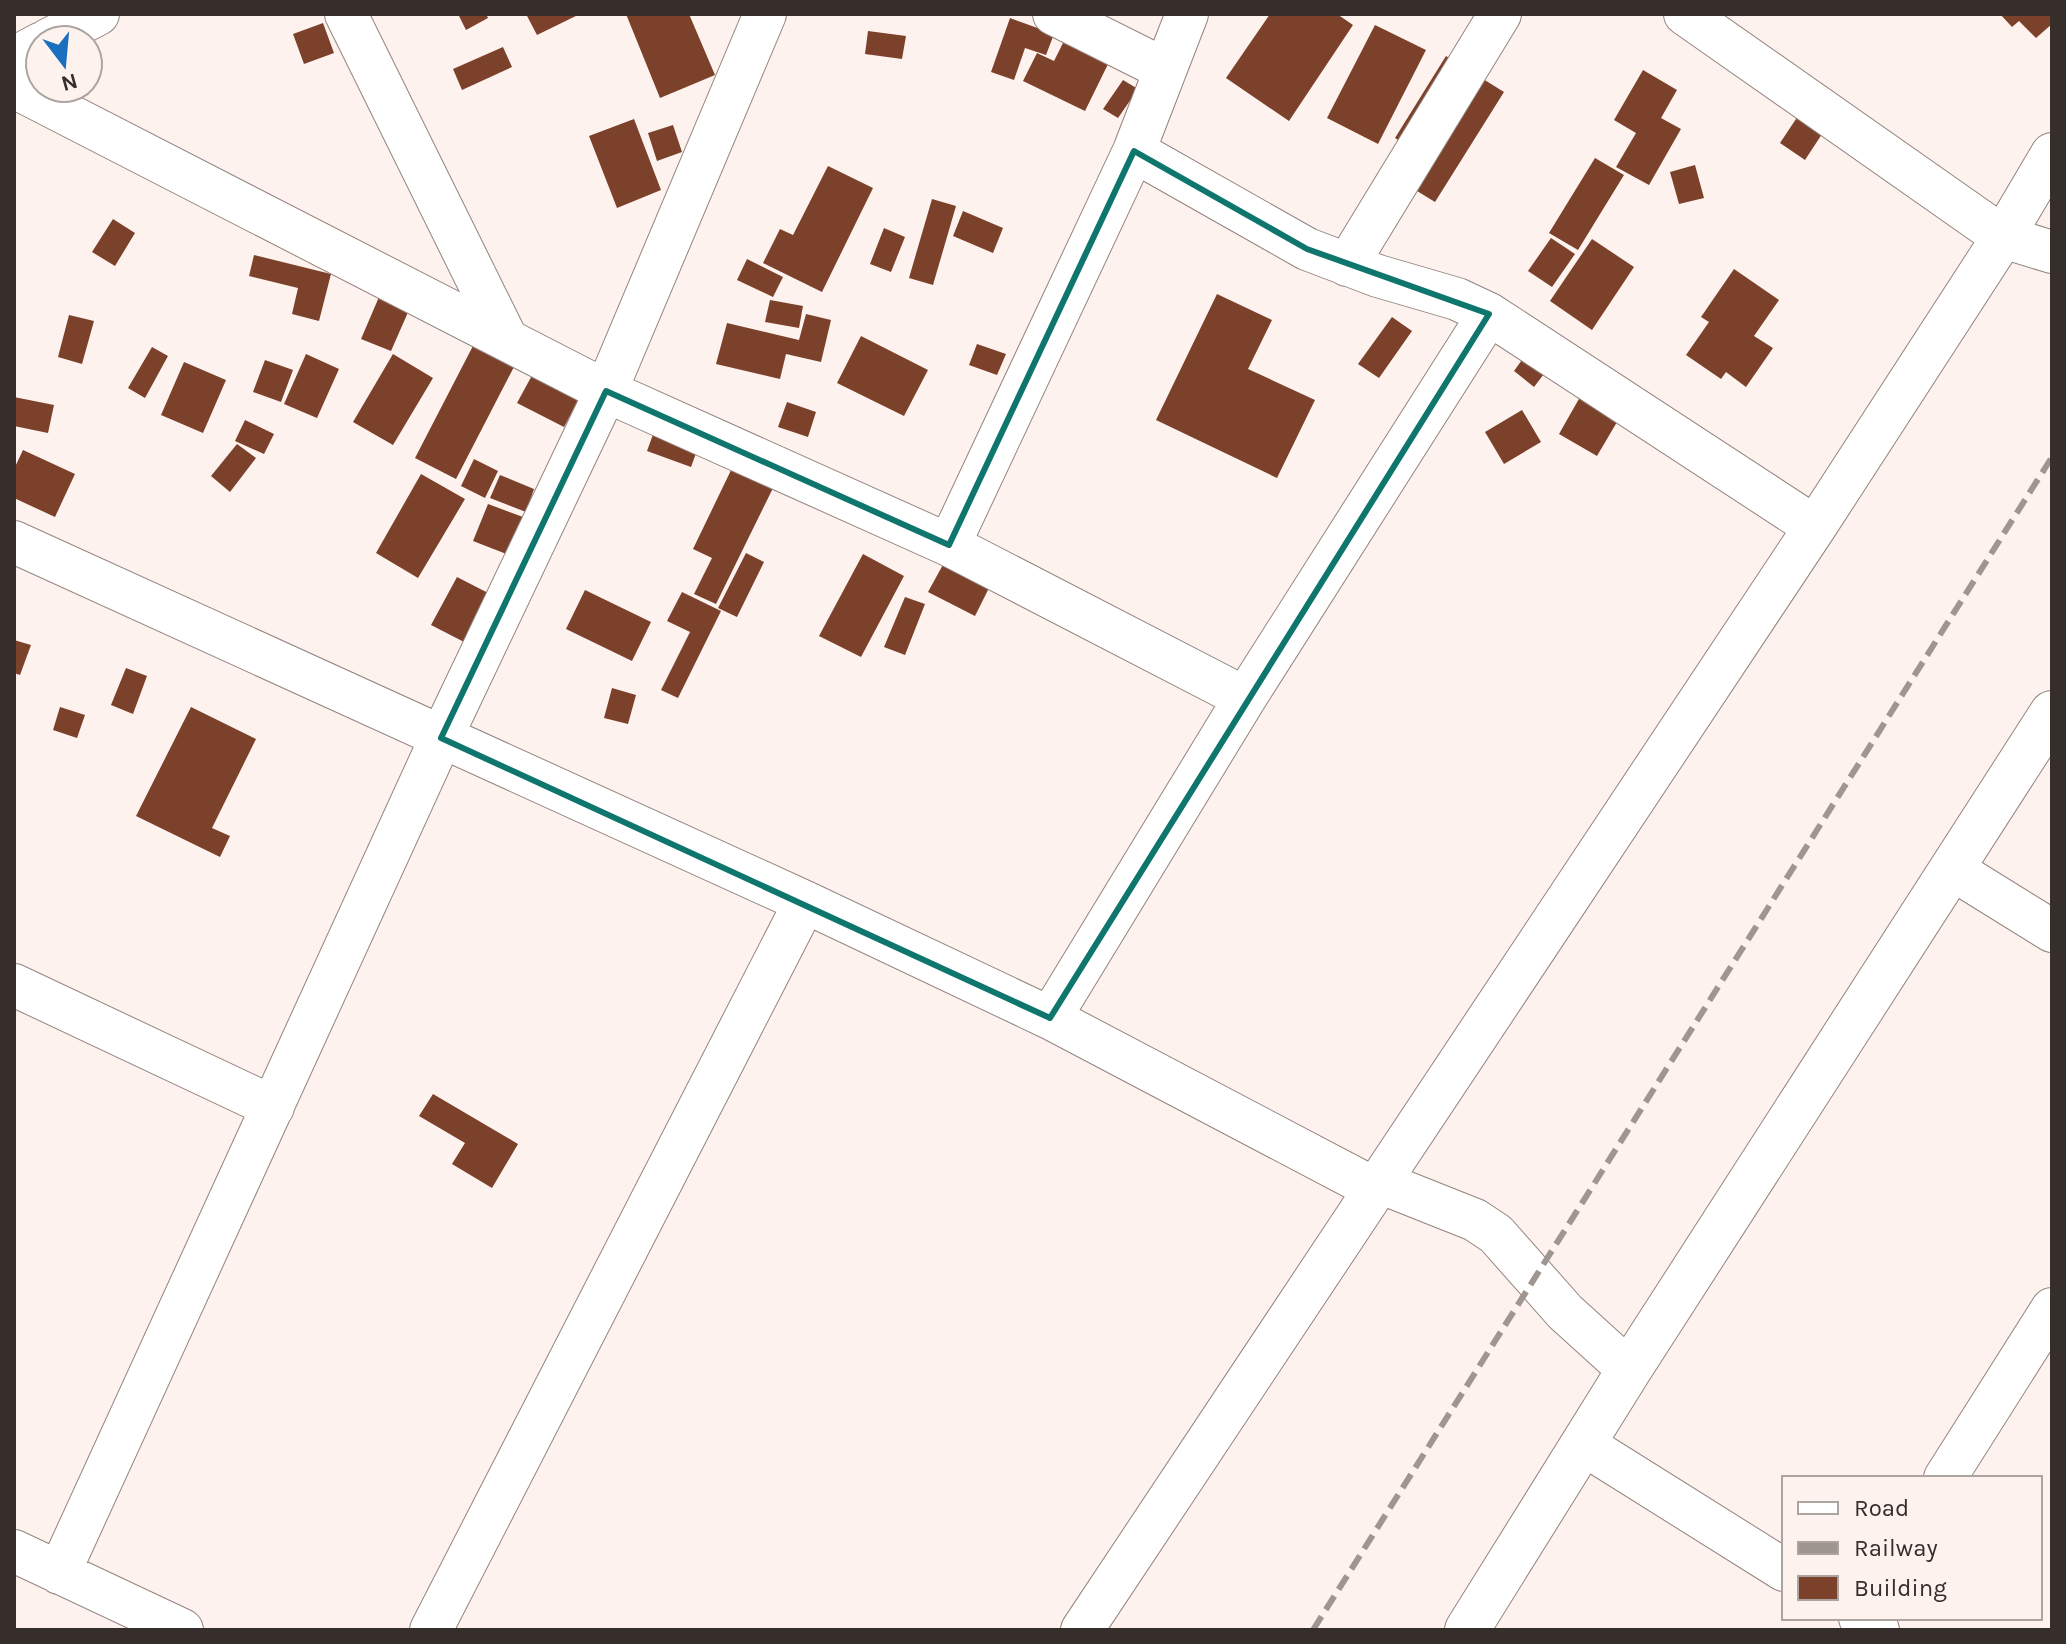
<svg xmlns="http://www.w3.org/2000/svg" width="2066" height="1644" font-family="Karla,sans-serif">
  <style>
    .building { fill: #7c412b }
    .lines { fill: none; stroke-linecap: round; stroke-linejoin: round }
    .minor-casing { stroke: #94847d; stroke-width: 44 }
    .major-casing { stroke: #94847d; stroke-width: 46 }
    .minor { stroke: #fff; stroke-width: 42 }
    .major { stroke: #fff; stroke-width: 44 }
    .rail { stroke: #9f9692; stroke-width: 6; stroke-dasharray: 16 8; stroke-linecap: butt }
    .marked { fill: none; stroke: #0f766e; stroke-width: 6; stroke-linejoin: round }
  </style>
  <rect width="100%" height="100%" fill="#fdf2ee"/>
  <path class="building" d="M 458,14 L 486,14 L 488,18 L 466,30 Z
    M 526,14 L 580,14 L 537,35 Z
    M 626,14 L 689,14 L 715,75 L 660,98 Z
    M 1270,14 L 1337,14 L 1353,25 L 1289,121 L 1226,78 Z
    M 2000,14 L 2052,14 L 2052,24 L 2036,38 L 2019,21 L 2012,27 Z
    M 1010,18 L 1054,34 L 1046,55 L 1025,48 L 1014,80 L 991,72 Z
    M 323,23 L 334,53 L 304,64 L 293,34 Z
    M 1375,25 L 1426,50 L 1378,144 L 1327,118 Z
    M 868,31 L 906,36 L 902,59 L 865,54 Z
    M 1065,39 L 1110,60 L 1085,111 L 1023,81 L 1037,53 L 1054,61 Z
    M 503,47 L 512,67 L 462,90 L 453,69 Z
    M 1446,56 L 1504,92 L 1435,202 L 1404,183 L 1422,155 L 1395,138 Z
    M 1643,70 L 1677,90 L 1661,118 L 1681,129 L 1649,185 L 1616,167 L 1636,133 L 1614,120 Z
    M 1123,80 L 1138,89 L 1118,118 L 1103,109 Z
    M 1798,116 L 1824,131 L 1805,160 L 1780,143 Z
    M 634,119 L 661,190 L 617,208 L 589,136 Z
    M 673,125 L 682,152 L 657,161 L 648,133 Z
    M 1595,158 L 1624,175 L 1578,250 L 1549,233 Z
    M 1695,165 L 1704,198 L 1679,204 L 1670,172 Z
    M 828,166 L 873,188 L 822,292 L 763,263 L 780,229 L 793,235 Z
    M 932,199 L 956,206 L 933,285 L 909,278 Z
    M 963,211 L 1003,228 L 993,253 L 953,236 Z
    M 113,219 L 135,233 L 115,266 L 92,252 Z
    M 884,228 L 905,237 L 891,272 L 870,264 Z
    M 1551,238 L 1575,254 L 1552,287 L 1528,271 Z
    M 1592,239 L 1634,267 L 1592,330 L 1550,301 Z
    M 254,255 L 331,274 L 319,321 L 292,314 L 298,288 L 249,276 Z
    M 747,259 L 783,277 L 773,297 L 737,280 Z
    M 1734,269 L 1779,300 L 1754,336 L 1773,348 L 1746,387 L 1726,372 L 1721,379 L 1686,355 L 1709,322 L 1701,317 Z
    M 1217,294 L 1272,320 L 1248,369 L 1315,400 L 1277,478 L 1156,420 Z
    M 379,297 L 409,310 L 391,351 L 361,339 Z
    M 770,300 L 803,306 L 799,328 L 765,322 Z
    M 806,314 L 831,320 L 821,362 L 786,354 L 780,379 L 716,364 L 727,323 L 799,340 Z
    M 69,315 L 94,321 L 82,364 L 58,357 Z
    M 1392,317 L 1412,331 L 1379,378 L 1358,364 Z
    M 861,336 L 928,370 L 904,416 L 837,383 Z
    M 475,342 L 516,363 L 456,479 L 415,458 Z
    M 1534,343 L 1556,358 L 1534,387 L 1514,371 Z
    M 977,344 L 1006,354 L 997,375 L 969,365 Z
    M 152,347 L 168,356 L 145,398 L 128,388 Z
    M 306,354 L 339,369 L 317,418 L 284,404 Z
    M 393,354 L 433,378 L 393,445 L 353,422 Z
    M 265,360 L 293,370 L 281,402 L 253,392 Z
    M 184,362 L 226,380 L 203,433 L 161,415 Z
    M 536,368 L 582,393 L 564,427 L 517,403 Z
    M 1588,383 L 1627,405 L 1597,456 L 1559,434 Z
    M 14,397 L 54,405 L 48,433 L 14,426 Z
    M 787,402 L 816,412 L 808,437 L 778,427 Z
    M 1522,410 L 1541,442 L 1504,464 L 1485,432 Z
    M 245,420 L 274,434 L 264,454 L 235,441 Z
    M 655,429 L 699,445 L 691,467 L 647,451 Z
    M 237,444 L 256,458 L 230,492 L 211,476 Z
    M 23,450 L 75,474 L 55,517 L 14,498 L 14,469 Z
    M 474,459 L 498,471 L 485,498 L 461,486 Z
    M 734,464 L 775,484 L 716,604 L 694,594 L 712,558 L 693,549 Z
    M 421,474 L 465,499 L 418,578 L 376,553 Z
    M 500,475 L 534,489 L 526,512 L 490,498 Z
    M 488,504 L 523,517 L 509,555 L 473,541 Z
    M 746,553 L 764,562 L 737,617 L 718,608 Z
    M 863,554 L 904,576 L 861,657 L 819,636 Z
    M 945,561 L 991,584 L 975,616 L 928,592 Z
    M 457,577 L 492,595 L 468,644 L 431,625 Z
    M 585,590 L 651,622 L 632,661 L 566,629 Z
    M 682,592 L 721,611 L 678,698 L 661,690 L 690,632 L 667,621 Z
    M 905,597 L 925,604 L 905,655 L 884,647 Z
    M 14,640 L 31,645 L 20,675 L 14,673 Z
    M 126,668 L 147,676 L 133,714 L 111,705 Z
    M 612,688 L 636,695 L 628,724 L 604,718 Z
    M 60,707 L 85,715 L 77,738 L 53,730 Z
    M 191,707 L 256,739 L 212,828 L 230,836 L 220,857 L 136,816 Z
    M 433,1094 L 518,1144 L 492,1188 L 452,1164 L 465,1143 L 419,1116 Z"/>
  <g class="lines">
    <defs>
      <path id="minor" d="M 346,14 L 507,340
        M 1054,14 L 1164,69
        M 1685,14 L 2003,237 L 2052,252
        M 48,40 L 98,14
        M 14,58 L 40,44
        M 14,87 L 606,391 L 949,545 L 1245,698
        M 1134,151 L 1307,249 L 1378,276 L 1457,299 L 1489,314 L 1815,527
        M 1347,265 L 1500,14
        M 14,542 L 805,902 L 1050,1018 L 1375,1189 L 1387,1185 L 1475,1220 L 1496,1234 L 1565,1312 L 1629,1370
        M 949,545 L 1134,151 L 1187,14
        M 1952,869 L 2052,931
        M 14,985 L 273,1107
        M 1050,1018 L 1245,698 L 1489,314
        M 1583,1444 L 1784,1570
        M 1945,1478 L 2052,1309
        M 14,1551 L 182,1630
        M 59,1573 L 441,738 L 606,391 L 765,14
        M 1860,1618 L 1878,1630
        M 431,1630 L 805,902
        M 1082,1630 L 1815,527 L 2003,237 L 2052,154"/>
      <path id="major" d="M 1467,1630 L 1629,1370 L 2052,713"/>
    </defs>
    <use href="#minor" class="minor-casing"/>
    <use href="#major" class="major-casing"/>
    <use href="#minor" class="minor"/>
    <use href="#major" class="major"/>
    <path class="rail" d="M 1313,1630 L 2052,457"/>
  </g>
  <path class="marked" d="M 1134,151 L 1307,249 L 1489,314 L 1050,1018 L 441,738 L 606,391 L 949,545 Z"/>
  <rect width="2066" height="1644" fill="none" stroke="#352e2b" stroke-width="32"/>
  <rect x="1782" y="1476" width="260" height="144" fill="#fdf2ee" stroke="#ada4a0" stroke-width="2"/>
  <rect x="1798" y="1502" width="40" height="12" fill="#ffffff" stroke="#ada4a0" stroke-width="2"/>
  <text x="1854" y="1516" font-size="24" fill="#352e2b">Road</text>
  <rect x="1798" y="1542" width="40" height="12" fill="#9f9692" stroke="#ada4a0" stroke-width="2"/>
  <text x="1854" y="1556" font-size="24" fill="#352e2b">Railway</text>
  <rect x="1798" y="1576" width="40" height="24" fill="#7c412b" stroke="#ada4a0" stroke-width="2"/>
  <text x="1854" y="1596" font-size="24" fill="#352e2b">Building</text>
  <g transform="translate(64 64) rotate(164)"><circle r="38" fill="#fdf2ee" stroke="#ada4a0" stroke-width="2"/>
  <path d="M0-6L14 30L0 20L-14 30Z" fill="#1a70be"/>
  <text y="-12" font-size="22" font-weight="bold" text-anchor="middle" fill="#352e2b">N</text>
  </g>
</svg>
